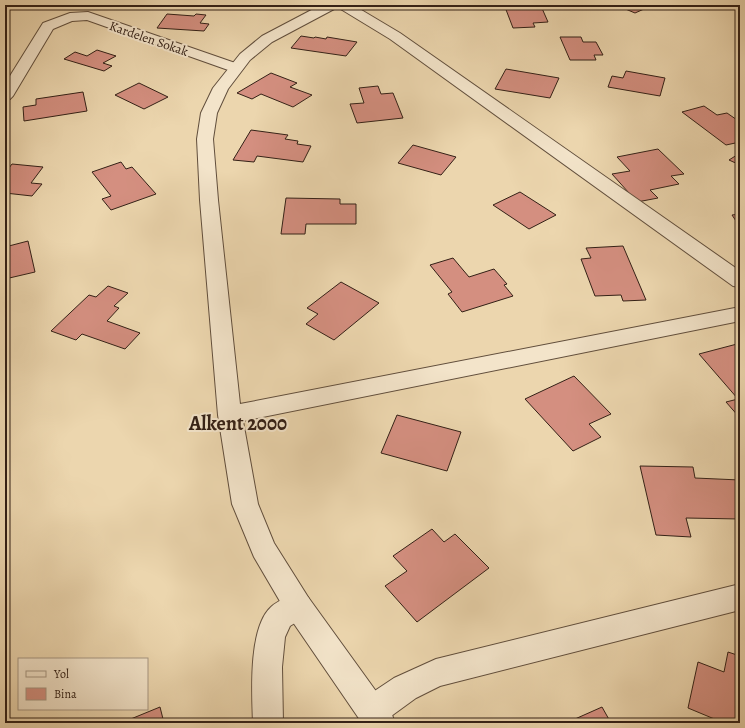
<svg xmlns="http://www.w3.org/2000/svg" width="745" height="728" font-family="Alegreya,serif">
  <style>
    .building { fill: #d48f80; stroke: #332016 }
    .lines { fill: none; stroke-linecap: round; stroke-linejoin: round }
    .minor-casing { stroke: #614e3c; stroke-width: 2 }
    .tertiary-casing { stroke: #614e3c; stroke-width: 2 }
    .minor { fill: #f3e4ca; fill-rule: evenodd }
    .tertiary { fill: #f3e4ca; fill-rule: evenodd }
    .labels { text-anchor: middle; stroke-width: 4; stroke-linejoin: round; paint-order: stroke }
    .far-street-label { font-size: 13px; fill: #332016; stroke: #f3e4ca }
    .district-label { font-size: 20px; font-weight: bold; fill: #332016; stroke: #f3e4ca }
  </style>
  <rect width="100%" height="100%" fill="#ecd6ae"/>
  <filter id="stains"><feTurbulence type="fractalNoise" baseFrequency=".005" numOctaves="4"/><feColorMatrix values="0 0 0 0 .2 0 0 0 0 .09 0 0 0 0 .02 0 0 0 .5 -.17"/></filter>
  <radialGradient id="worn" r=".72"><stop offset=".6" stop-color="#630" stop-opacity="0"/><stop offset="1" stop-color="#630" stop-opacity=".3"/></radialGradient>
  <path class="building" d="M 5,5 L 19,5 L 19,7 L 5,9 Z
    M 616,5 L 653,5 L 635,13 Z
    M 541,6 L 548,22 L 533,23 L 535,27 L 513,28 L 505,7 Z
    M 167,14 L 194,16 L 196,14 L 206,15 L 200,23 L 209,24 L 204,31 L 157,28 Z
    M 301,36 L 314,38 L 315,37 L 326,39 L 327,37 L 357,42 L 346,56 L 291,48 Z
    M 560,37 L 581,37 L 583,42 L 596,42 L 603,55 L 594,55 L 596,60 L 570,60 Z
    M 97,50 L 116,56 L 103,63 L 112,66 L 104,71 L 64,59 L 75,52 L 87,56 Z
    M 506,69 L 559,78 L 550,98 L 495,89 Z
    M 626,71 L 665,78 L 660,96 L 608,87 L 612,76 L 623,78 Z
    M 271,73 L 297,83 L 290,87 L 312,95 L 293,107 L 261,94 L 252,99 L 237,93 Z
    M 139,83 L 168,97 L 144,109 L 115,95 Z
    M 378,86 L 381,94 L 393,93 L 403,118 L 357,123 L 350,104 L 364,103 L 359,88 Z
    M 83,92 L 87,111 L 24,121 L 23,107 L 36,105 L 36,99 Z
    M 704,106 L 717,115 L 727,113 L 740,122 L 740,142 L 726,145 L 682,112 Z
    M 251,130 L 288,135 L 285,139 L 298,141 L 297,144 L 311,146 L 303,162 L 257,156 L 254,162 L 233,160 Z
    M 413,145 L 456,157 L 441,175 L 398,163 Z
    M 658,149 L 684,174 L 671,176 L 679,184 L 650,190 L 658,198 L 637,202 L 612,174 L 630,171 L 617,157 Z
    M 740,153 L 740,165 L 729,160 Z
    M 121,162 L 126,169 L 132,167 L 156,194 L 111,210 L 102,199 L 111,196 L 92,172 Z
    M 12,164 L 43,167 L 31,183 L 42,184 L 32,196 L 5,193 L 5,173 Z
    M 520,192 L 556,215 L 529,229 L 493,205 Z
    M 286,198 L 340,199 L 340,204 L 356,204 L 356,224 L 306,224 L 305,234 L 281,234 Z
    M 740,214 L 740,227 L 732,215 Z
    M 28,241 L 35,272 L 5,279 L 5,247 Z
    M 623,246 L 646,300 L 623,301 L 621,295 L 595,296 L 581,259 L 591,258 L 586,248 Z
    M 453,258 L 469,277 L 494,269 L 507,284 L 504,285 L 513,296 L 462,312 L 448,294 L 452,292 L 430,265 Z
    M 341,282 L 379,303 L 334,340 L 306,324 L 318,314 L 307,308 Z
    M 108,286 L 128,293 L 114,306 L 119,308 L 107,321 L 140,333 L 125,349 L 82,334 L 76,340 L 51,331 L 89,295 L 96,297 Z
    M 737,344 L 740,347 L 740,418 L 726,402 L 738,399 L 699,354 Z
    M 574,376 L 611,414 L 589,424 L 601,437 L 573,451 L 525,399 Z
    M 397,415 L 461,432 L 447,471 L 381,453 Z
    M 640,466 L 693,467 L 695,478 L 740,480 L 740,519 L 686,518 L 691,537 L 656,535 Z
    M 432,529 L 444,542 L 455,534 L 489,568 L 417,622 L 385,586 L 407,571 L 393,556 Z
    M 728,652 L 740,656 L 740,723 L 724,723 L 688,708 L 698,662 L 724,672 Z
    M 160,707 L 164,723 L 121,723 Z
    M 602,707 L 611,723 L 566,723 Z"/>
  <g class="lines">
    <defs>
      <path id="minor" d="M 337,5 L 353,5 L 400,33 L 740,271 L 740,287 L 733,286 L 390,39 L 339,8 Z
        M 88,12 L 241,65 L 243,68 L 241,71 L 236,72 L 231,71 L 87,20 L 72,21 L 53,29 L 13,96 L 10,99 L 5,101 L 5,84 L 43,23 L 70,13 Z
        M 740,584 L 740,610 L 440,686 L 416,698 L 383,722 L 361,722 L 357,711 L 361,700 L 394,678 L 436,659 Z
        M 298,593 L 308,597 L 312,606 L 308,615 L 290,626 L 285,637 L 282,667 L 283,723 L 253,723 C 252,694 248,628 271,607 C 278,600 289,597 298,593 Z"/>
      <path id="tertiary" d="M 321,5 L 338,5 L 336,8 L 272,42 L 250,60 L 228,89 L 217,113 L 213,139 L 218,200 L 240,404 L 740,307 L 740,321 L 243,421 L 258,504 L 274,543 L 308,597 L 391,712 L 395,723 L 362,723 L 288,615 L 254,557 L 232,504 L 218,415 L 200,200 L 197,139 L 201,113 L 213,88 L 240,54 L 262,36 Z"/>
    </defs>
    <use href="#minor" class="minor-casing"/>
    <use href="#tertiary" class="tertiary-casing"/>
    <use href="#minor" class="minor"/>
    <use href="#tertiary" class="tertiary"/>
  </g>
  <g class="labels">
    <g class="far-street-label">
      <text transform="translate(149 38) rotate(19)" y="5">Kardelen Sokak</text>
    </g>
    <g class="district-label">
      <text x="238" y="430">Alkent 2000</text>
    </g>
  </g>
  <rect width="745" height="728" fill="none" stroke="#ecd6ae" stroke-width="20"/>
  <rect x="6" y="6" width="733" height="716" fill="none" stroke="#332016" stroke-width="2"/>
  <rect x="10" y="10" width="725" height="708" fill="none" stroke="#332016"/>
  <rect x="18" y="658" width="130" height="52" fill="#f3e4ca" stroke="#a69682"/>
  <rect x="26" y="671" width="20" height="6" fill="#f3e4ca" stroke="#a69682"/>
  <text x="54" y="678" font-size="12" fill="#332016">Yol</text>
  <rect x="26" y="688" width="20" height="12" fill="#d48f80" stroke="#a69682"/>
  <text x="54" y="698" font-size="12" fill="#332016">Bina</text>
  <rect width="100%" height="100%" filter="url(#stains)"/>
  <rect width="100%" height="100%" fill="url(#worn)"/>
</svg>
